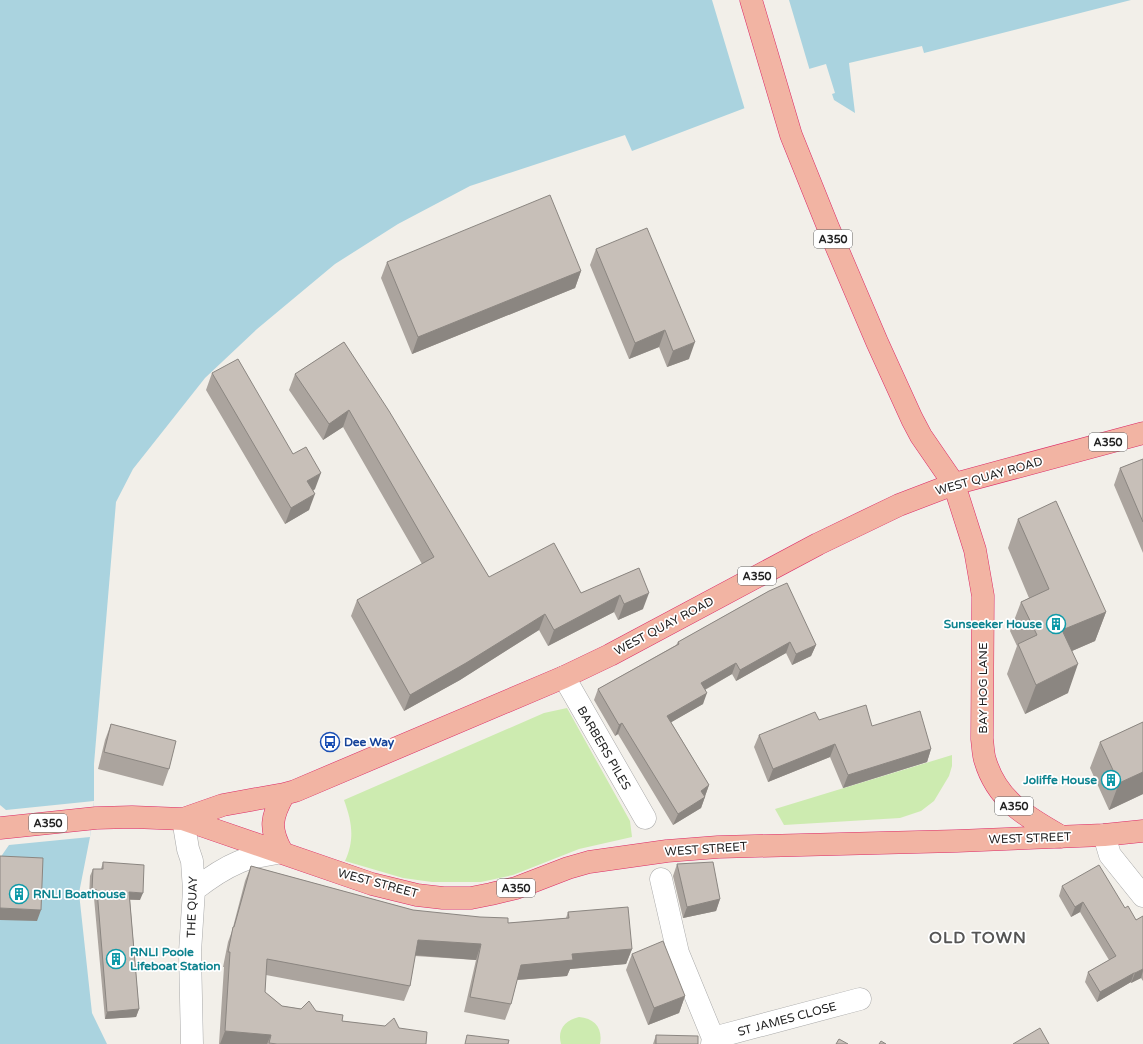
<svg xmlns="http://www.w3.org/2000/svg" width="1143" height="1044" font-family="'Varela Round',sans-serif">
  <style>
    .grass { fill: #cdebb0 }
    .water { fill: #aad3df }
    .pier { fill: #f2efe9 }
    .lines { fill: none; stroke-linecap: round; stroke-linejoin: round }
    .minor-casing { stroke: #a9a9a9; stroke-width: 23 }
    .trunk-casing { stroke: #dc2a67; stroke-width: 23 }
    .minor { stroke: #fff; stroke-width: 22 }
    .trunk { stroke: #f2b4a3; stroke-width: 22 }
    .wall { fill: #aba49e }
    .shaded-wall { fill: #8b8681 }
    .building { fill: #c7bfb8; stroke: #8b8681 }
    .labels { text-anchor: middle; stroke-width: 3.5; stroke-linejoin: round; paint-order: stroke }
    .shield { fill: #fff; stroke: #646464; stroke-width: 1 }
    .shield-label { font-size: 11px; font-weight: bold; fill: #222 }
    .street-label { font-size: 12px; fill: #222; stroke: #fff }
    .culture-label { font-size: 12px; font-weight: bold; fill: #0d838f; stroke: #fff; text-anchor: end }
    .transit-label { font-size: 12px; font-weight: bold; fill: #164399; stroke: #fff; text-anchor: start }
    .district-label { font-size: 16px; font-weight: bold; letter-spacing: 1px; fill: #555; stroke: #fff }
  </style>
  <rect width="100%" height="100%" fill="#f2efe9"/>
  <path class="grass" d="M 567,708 L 630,821 L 632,837 L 579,849 L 513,875 L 481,882 L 432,882 L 403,878 L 345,861 C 355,839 352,822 344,800 L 544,713 Z
    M 952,755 L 952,766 L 949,776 L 934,801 L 921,811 L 900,818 L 784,825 L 775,809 Z
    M 579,1017 C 595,1018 603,1029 600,1044 L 561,1044 C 557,1030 565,1020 579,1017 Z"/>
  <path class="water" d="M 0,0 L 1131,0 L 924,53 L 922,46 L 849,63 L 855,113 L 834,100 L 832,94 L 835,93 L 826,64 L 747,87 L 745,108 L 632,151 L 625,135 L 470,186 L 398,224 L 335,264 L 257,329 L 205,378 L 133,469 L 116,502 L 94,764 L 94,801 L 90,837 L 79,893 L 92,1013 L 107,1044 L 0,1044 Z"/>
  <path class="pier" d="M 712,0 L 789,0 L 810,71 L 749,89 L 747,108 L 745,110 Z
    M 94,801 L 90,837 L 9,845 L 0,858 L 0,805 L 6,810 Z"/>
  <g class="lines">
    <defs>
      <path id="minor" d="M 564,677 L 645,818
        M 183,819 L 188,849 L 192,861 L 194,890 L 190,952 L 192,1044
        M 1104,835 L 1110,855 L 1143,896
        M 661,879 L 678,953 L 713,1038 L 712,1044
        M 194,890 C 208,879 222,869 239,862 C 252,856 268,855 282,852
        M 713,1038 L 860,999"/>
      <path id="trunk" d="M 751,0 L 791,135 L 828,227 L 877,342 L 912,419 L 921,436 L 954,484 L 969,531 L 975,550 L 983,596 L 982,739 C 983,746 983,754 985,760 C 997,801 1027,817 1062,837
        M 183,819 L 223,805 L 284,794 L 295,791 L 564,677 L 610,655 L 818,544 L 899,505 L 954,484 L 1143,433
        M 0,828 L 96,818 L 132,817 L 183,819 L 372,884 L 417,895 L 443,898 L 471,898 L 491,894 L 516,888 L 568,868 L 589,862 L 667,851 L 718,847 L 957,841 L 1104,835 L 1143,831
        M 282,852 C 269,829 271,817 284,794"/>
    </defs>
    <use href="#minor" class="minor-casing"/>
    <use href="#trunk" class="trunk-casing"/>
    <use href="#minor" class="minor"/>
    <use href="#trunk" class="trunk"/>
  </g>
  <path class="wall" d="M 596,249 L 689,359 L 667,367 L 659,347 L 629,359 L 590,265 Z
    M 387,262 L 581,271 L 575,288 L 412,354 L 381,278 Z
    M 344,342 L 489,577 L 581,593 L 639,568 L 643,609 L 618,620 L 614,612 L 548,646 L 539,630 L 460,680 L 404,711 L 351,616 L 357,600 L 422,564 L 343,427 L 323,440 L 289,390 L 295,374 Z
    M 212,373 L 293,454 L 315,489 L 313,491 L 309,510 L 285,524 L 206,390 Z
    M 1143,459 L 1143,553 L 1114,485 L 1120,468 Z
    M 1018,519 L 1106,612 L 1095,641 L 1072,651 L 1068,693 L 1025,714 L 1007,674 L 1017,646 L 1010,631 L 1021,602 L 1029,598 L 1008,548 Z
    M 769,591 L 816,645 L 811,656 L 792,665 L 786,653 L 736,681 L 732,674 L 705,690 L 703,704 L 671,722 L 709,785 L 701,808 L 673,825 L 618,734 L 615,736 L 594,700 L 598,689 L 676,645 L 678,642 Z
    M 819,720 L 872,726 L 931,749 L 927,762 L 843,788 L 830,757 L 768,782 L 754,747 L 759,735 Z
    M 1143,722 L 1143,794 L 1109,810 L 1090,768 L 1100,742 Z
    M 111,724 L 169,769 L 163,786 L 98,769 L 105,740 Z
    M 103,862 L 140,900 L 130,900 L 139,1009 L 136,1017 L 105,1019 L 94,898 L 89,898 L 90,876 L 93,869 L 101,869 Z
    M 677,864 L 720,899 L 716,911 L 683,918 L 673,876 Z
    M 251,866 L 413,910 L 508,923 L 566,918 L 568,912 L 632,949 L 626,964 L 570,969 L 567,976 L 517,980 L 511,1004 L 505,1020 L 464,1012 L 476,960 L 415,956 L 410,986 L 404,1001 L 266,975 L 265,992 L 282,1006 L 316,1011 L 342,1021 L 399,1028 L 426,1044 L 219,1044 L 224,967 L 223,967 L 228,942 L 232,931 L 245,881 Z
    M 1062,886 L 1125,908 L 1136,920 L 1143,916 L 1143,981 L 1141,978 L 1131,983 L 1131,982 L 1097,1002 L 1085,982 L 1088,972 L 1109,960 L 1080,912 L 1071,917 L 1059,896 Z
    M 632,954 L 685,996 L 679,1013 L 648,1025 L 626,970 Z
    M 656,1035 L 698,1044 L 653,1044 Z"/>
  <path class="shaded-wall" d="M 581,271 L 575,288 L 412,354 L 418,337 Z
    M 665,330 L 659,347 L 629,359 L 635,343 Z
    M 695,342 L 689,359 L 667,367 L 673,351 Z
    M 349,410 L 343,427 L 323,440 L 329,424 Z
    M 321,473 L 315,489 L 301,497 L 307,481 Z
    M 315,494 L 309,510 L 285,524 L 291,508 Z
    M 649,593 L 643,609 L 618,620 L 624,604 Z
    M 620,595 L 614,612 L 548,646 L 554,630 Z
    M 1106,612 L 1095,641 L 1051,660 L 1062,630 Z
    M 545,614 L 539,630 L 460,680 L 404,711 L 410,695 Z
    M 790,642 L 786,653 L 736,681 L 740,670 Z
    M 816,645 L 811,656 L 792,665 L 796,654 Z
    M 736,663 L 732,674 L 697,694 L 701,683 Z
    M 1078,664 L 1068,693 L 1025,714 L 1036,685 Z
    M 707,693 L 703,704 L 663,727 L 667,716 Z
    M 622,723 L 618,734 L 615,736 L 619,725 Z
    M 835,744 L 830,757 L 768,782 L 773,769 Z
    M 931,749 L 927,762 L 843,788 L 848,775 Z
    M 1143,772 L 1143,794 L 1109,810 L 1119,783 Z
    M 709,785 L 705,796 L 697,802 L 701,791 Z
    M 705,797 L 701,808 L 673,825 L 678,814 Z
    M 92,890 L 97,890 L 94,898 L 89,898 Z
    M 129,892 L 143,893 L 140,900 L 127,899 Z
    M 720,899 L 716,911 L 683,918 L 687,907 Z
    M 1083,902 L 1080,912 L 1071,917 L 1075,907 Z
    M 0,908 L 41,910 L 37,921 L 0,920 Z
    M 418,940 L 481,944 L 476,960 L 413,955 Z
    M 632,949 L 626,964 L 570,969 L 567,976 L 515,980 L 521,965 L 572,954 Z
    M 1143,969 L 1143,971 L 1141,978 L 1131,983 L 1135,973 Z
    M 1134,973 L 1131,982 L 1097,1002 L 1100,992 Z
    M 685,996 L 679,1013 L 648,1025 L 654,1008 Z
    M 139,1009 L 136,1017 L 105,1019 L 107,1012 Z
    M 225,1031 L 271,1035 L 267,1044 L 220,1044 Z"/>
  <path class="building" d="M 550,195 L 581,271 L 418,337 L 387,262 Z
    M 647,228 L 695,342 L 673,351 L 665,330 L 635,343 L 596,249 Z
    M 344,342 L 389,411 L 489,577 L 554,543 L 581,593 L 639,568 L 649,593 L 624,604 L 620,595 L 554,630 L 545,614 L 466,663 L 410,695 L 357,600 L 434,557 L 349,410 L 329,424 L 295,374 Z
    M 238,359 L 293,454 L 306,447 L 321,473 L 307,481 L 315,494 L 291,508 L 212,373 Z
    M 1143,459 L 1143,522 L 1120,468 Z
    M 1056,501 L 1106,612 L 1062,630 L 1078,664 L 1036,685 L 1018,644 L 1037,635 L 1021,602 L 1049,589 L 1018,519 Z
    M 787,583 L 816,645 L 796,654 L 790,642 L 740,670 L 736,663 L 701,683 L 707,693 L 667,716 L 709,785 L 701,791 L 705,797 L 678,814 L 622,723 L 619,725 L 598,689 L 679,644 L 678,642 L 769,591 Z
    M 866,705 L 872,726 L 920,711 L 931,749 L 848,775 L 835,744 L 773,769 L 759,735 L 815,712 L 819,720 Z
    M 1143,722 L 1143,772 L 1119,783 L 1100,742 Z
    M 111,724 L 176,741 L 169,769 L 104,752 Z
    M 0,856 L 43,858 L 41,910 L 0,908 Z
    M 103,862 L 144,865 L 143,893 L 129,892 L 139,1009 L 107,1012 L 97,890 L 92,890 L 93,869 L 103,869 Z
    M 713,862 L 720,899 L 687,907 L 677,864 Z
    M 1099,865 L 1125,908 L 1128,906 L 1136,920 L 1143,916 L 1143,969 L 1135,973 L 1134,973 L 1100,992 L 1088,972 L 1116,956 L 1083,902 L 1075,907 L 1062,886 Z
    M 251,866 L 413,910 L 480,917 L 508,918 L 508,923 L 569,918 L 568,912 L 628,907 L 632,949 L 572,954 L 573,960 L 521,965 L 511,1004 L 470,997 L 481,944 L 418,940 L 410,986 L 267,959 L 265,992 L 282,1006 L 301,1009 L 309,1001 L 316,1011 L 343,1015 L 342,1021 L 385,1026 L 394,1018 L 399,1028 L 427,1032 L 426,1044 L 277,1044 L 269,1043 L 271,1035 L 225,1031 L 230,952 L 228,952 L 233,927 L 234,927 Z
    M 663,941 L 685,996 L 654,1008 L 632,954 Z
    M 1040,1028 L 1049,1044 L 1013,1044 Z
    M 467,1035 L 509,1040 L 508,1044 L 465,1044 Z
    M 656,1035 L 698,1036 L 698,1044 L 656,1044 Z
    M 839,1039 L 848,1044 L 836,1044 Z
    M 881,1041 L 886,1044 L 879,1044 Z"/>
  <defs>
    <symbol id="building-ring" viewBox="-11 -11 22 22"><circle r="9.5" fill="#fff" stroke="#0f9aa8" stroke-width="1.5"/><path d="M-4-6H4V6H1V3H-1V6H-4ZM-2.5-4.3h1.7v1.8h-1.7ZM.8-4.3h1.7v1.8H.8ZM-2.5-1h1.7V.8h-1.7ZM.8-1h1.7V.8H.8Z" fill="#0f9aa8"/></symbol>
    <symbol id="bus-ring" viewBox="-11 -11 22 22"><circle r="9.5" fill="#fff" stroke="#1a4fb4" stroke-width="1.5"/><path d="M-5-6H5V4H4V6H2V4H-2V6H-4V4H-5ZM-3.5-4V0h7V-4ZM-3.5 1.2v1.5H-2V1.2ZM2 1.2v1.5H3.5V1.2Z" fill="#1a4fb4"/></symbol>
  </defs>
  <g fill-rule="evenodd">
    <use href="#building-ring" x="1045" y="613" width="22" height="22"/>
    <use href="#bus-ring" x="319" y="731" width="22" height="22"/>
    <use href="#building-ring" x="1100" y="769" width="22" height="22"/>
    <use href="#building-ring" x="8" y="883" width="22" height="22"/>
    <use href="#building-ring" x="105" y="948" width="22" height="22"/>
  </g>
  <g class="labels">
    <g class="shield">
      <rect x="814" y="230" width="38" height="18" rx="3"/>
      <rect x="1089" y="433" width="38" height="18" rx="3"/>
      <rect x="738" y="567" width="38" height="18" rx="3"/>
      <rect x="995" y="797" width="38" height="18" rx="3"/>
      <rect x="29" y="814" width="38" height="18" rx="3"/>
      <rect x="497" y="879" width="38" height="18" rx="3"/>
    </g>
    <g class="shield-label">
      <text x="833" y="243">A350</text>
      <text x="1108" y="446">A350</text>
      <text x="757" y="580">A350</text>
      <text x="1014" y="810">A350</text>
      <text x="48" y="827">A350</text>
      <text x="516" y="892">A350</text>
    </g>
    <g class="street-label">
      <text transform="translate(989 476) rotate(-16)" y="4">WEST QUAY ROAD</text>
      <text transform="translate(664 626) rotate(-28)" y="4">WEST QUAY ROAD</text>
      <text transform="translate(983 688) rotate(-90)" y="4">BAY HOG LANE</text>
      <text transform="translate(604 748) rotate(60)" y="4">BARBERS PILES</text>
      <text transform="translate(1030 838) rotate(-2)" y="4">WEST STREET</text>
      <text transform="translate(706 849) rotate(-4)" y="4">WEST STREET</text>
      <text transform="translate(378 883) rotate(15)" y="4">WEST STREET</text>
      <text transform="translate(192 907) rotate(-88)" y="4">THE QUAY</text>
      <text transform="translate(787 1019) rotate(-15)" y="4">ST JAMES CLOSE</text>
    </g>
    <g class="culture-label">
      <text x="1042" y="628">Sunseeker House</text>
      <text x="1097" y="784">Joliffe House</text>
      <text x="33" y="898" text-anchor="start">RNLI Boathouse</text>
      <text x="130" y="956" text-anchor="start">RNLI Poole<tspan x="130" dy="14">Lifeboat Station</tspan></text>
    </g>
    <g class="transit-label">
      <text x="344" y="746">Dee Way</text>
    </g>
    <g class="district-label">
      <text x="978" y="943">OLD TOWN</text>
    </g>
  </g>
</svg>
